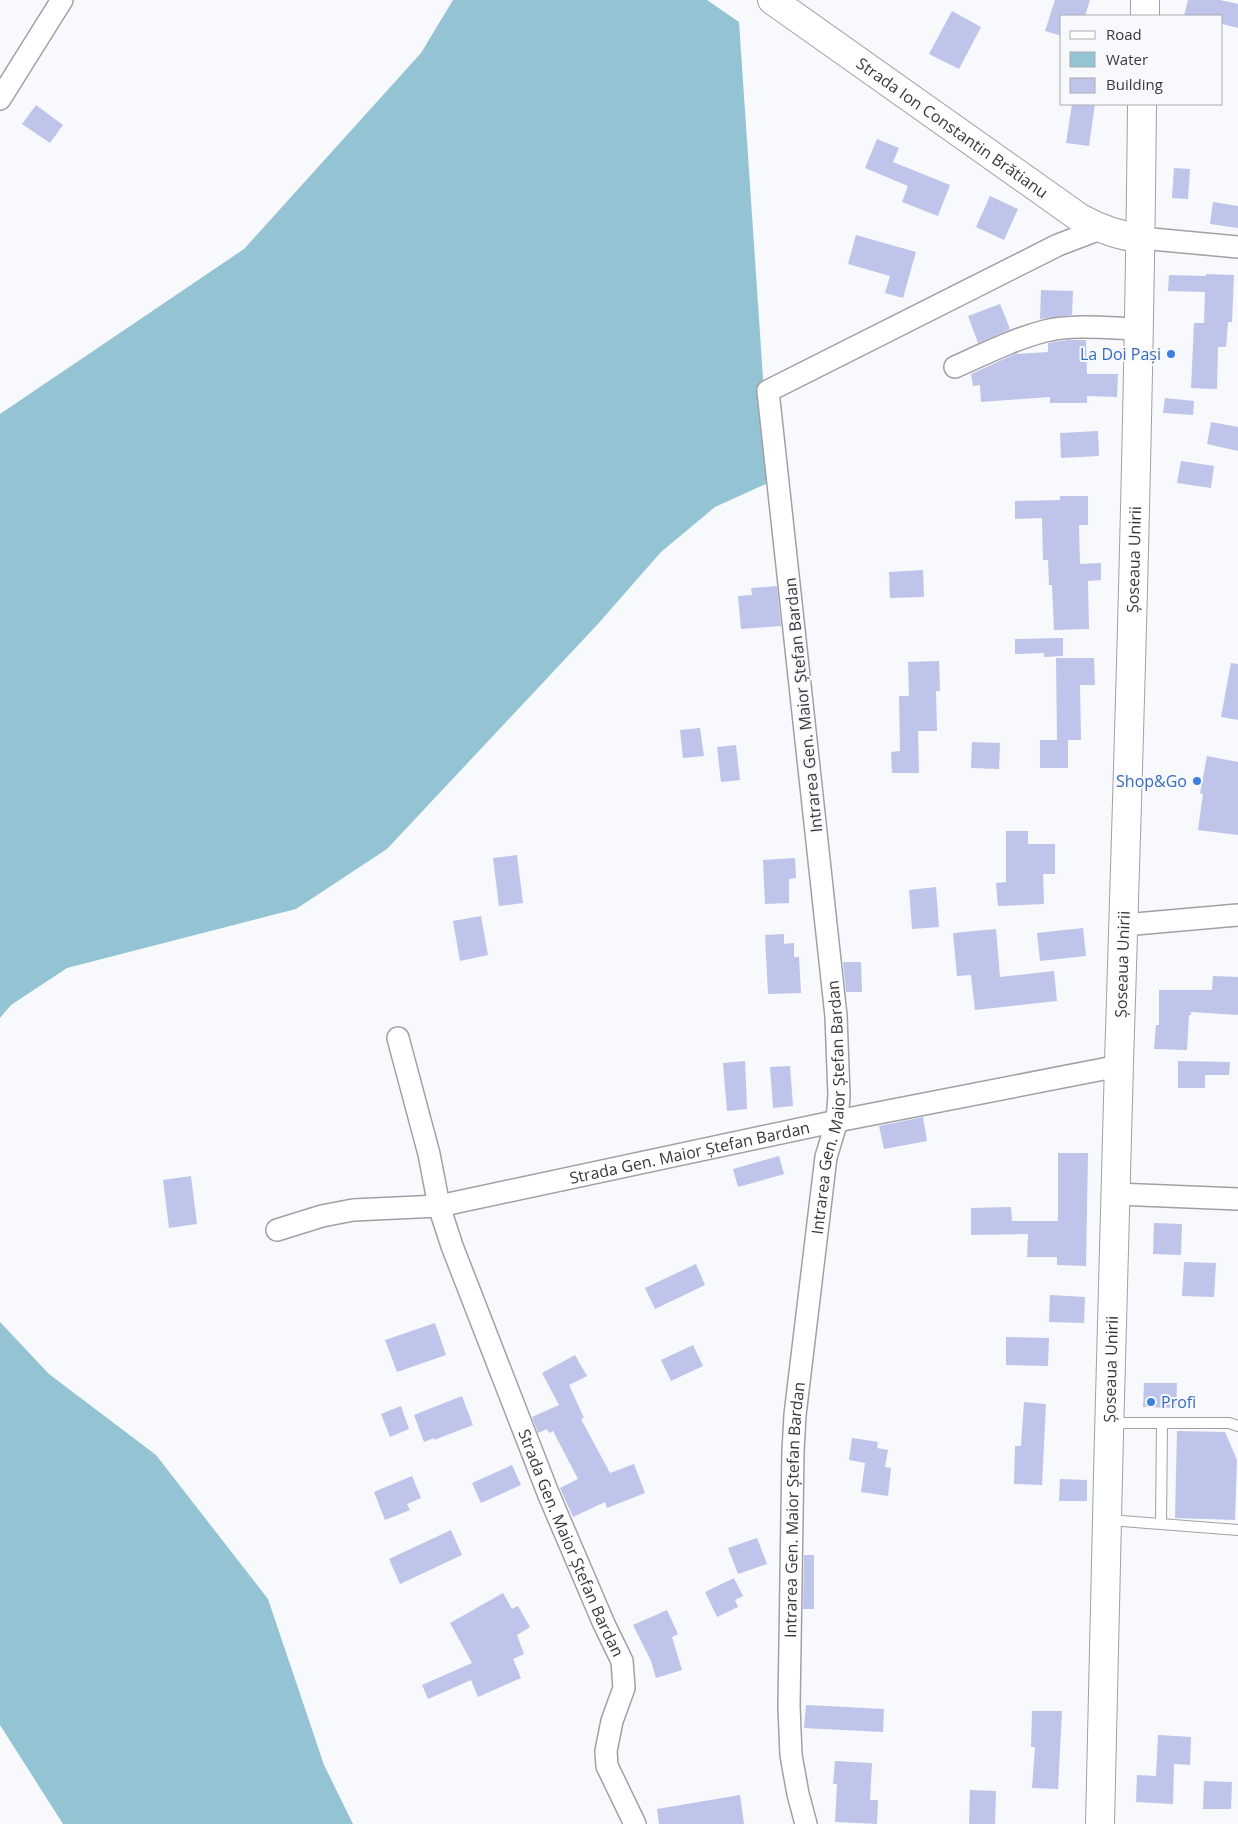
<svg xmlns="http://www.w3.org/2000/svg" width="1238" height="1824" font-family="'Open Sans',sans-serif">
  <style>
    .water { fill: #94c4d4 }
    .building { fill: #bfc4eb }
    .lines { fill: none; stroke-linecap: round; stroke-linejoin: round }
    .lane-casing { stroke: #a0a1a4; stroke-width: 12 }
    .street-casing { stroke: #a0a1a4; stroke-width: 24 }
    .secondary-casing { stroke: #a0a1a4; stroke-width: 30 }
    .lane { stroke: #fff; stroke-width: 10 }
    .street { stroke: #fff; stroke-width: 21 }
    .secondary { stroke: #fff; stroke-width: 28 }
    .shop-dot { fill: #3f7fe0; stroke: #f8f9fc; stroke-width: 2 }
    .labels { text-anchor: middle; stroke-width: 4; stroke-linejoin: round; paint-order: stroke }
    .street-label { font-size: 16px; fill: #39393a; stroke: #f8f9fc }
    .shop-label { font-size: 16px; fill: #366cbe; stroke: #f8f9fc; text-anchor: end }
  </style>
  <rect width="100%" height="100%" fill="#f8f9fc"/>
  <path class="water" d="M 453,0 L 707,0 L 739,22 L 770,482 L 715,507 L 661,552 L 597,625 L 387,849 L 296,909 L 67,968 L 11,1005 L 0,1018 L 0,414 L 244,249 L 421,53 Z
    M 0,1322 L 49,1374 L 156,1455 L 268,1599 L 324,1765 L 353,1824 L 63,1824 L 0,1725 Z"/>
  <path class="building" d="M 1055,0 L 1090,0 L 1085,16 L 1062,16 L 1062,36 L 1045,31 Z
    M 1188,0 L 1220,0 L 1238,4 L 1238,28 L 1222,24 L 1222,16 L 1184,16 Z
    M 952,11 L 981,27 L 959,69 L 929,54 Z
    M 1072,104 L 1095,104 L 1089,146 L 1066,143 Z
    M 36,105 L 63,125 L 50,143 L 22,124 Z
    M 877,139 L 899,148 L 893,162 L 950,185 L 938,216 L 902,202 L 908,186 L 865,168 Z
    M 1174,168 L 1190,169 L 1188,199 L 1172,198 Z
    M 990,196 L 1018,209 L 1004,240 L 976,227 Z
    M 1213,202 L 1238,206 L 1238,228 L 1210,224 Z
    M 856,235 L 916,252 L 903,298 L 885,293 L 890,276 L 848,264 Z
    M 1206,274 L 1234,275 L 1232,322 L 1228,322 L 1226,347 L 1218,347 L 1217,389 L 1191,388 L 1194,323 L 1204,323 L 1205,292 L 1168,291 L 1169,275 L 1206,276 Z
    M 1041,290 L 1073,291 L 1072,315 L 1040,319 Z
    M 1000,304 L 1010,329 L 978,343 L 968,316 Z
    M 1068,340 L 1086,340 L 1087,374 L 1118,374 L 1117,397 L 1087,396 L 1087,403 L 1050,403 L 1050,397 L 981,402 L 980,385 L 973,386 L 971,374 L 1015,354 L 1048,352 L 1048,343 Z
    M 1165,398 L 1194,401 L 1193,415 L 1163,413 Z
    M 1211,422 L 1238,427 L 1238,451 L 1207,444 Z
    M 1098,431 L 1099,456 L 1061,458 L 1060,433 Z
    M 1181,461 L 1214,466 L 1211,488 L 1177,483 Z
    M 1060,496 L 1088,496 L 1088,525 L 1079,525 L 1080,564 L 1101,563 L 1101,580 L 1088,581 L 1089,629 L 1054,630 L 1052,585 L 1049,585 L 1048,560 L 1043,560 L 1042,518 L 1015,519 L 1015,501 L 1060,500 Z
    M 923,570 L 924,597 L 890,598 L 889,572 Z
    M 777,586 L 781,626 L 741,629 L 738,596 L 752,595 L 751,588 Z
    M 1063,638 L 1063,656 L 1044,657 L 1044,653 L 1015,654 L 1015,639 Z
    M 1056,658 L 1094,658 L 1095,685 L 1080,685 L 1081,740 L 1057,740 Z
    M 939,661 L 940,691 L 936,691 L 937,731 L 918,731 L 919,773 L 892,773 L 891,752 L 900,751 L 899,696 L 909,696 L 908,662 Z
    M 1231,663 L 1238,664 L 1238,720 L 1221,717 Z
    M 700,728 L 704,756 L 683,758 L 680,730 Z
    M 1040,740 L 1068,740 L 1068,768 L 1040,768 Z
    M 972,742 L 1000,743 L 999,769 L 971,768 Z
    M 736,745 L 740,780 L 721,782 L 717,747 Z
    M 1207,756 L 1238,762 L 1238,835 L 1198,830 L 1203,794 L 1200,793 Z
    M 1006,831 L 1028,831 L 1028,844 L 1055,844 L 1055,874 L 1043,874 L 1044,904 L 998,906 L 996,883 L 1006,882 Z
    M 517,855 L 523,903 L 499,906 L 493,858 Z
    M 795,858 L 796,878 L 789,879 L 789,903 L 765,904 L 763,860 Z
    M 936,887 L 939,927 L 912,929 L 909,890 Z
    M 481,916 L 488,955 L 460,961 L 453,921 Z
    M 1083,928 L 1086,956 L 1040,961 L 1037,933 Z
    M 996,929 L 1000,977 L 1054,971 L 1057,1001 L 975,1010 L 971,975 L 957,976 L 953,933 Z
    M 784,934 L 784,944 L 794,943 L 794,957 L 799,957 L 801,993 L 768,994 L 765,935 Z
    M 843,962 L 861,962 L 862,992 L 846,992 Z
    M 1213,976 L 1238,977 L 1238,1015 L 1191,1012 L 1191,1015 L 1189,1015 L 1187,1050 L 1154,1049 L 1156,1025 L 1159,1025 L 1159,990 L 1212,990 Z
    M 745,1061 L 747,1109 L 727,1111 L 723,1063 Z
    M 1178,1061 L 1230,1062 L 1229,1075 L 1205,1075 L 1205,1088 L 1178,1088 Z
    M 790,1066 L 793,1106 L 773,1108 L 770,1067 Z
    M 923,1117 L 927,1141 L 884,1149 L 879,1126 Z
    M 1058,1153 L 1088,1153 L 1086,1266 L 1057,1265 L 1057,1257 L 1027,1257 L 1028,1234 L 971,1235 L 971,1208 L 1011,1207 L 1012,1221 L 1058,1221 Z
    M 779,1156 L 784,1174 L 738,1187 L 733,1169 Z
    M 191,1176 L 197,1224 L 169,1228 L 163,1180 Z
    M 1154,1223 L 1182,1224 L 1181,1255 L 1153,1254 Z
    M 1184,1262 L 1216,1263 L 1214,1297 L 1182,1296 Z
    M 696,1264 L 705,1285 L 655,1309 L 645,1288 Z
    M 1050,1295 L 1085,1297 L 1084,1323 L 1049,1322 Z
    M 435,1323 L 446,1355 L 397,1372 L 385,1340 Z
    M 1006,1337 L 1049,1338 L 1048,1366 L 1006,1365 Z
    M 693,1345 L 703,1366 L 671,1381 L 661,1360 Z
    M 575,1355 L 587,1376 L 569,1385 L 584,1418 L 581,1419 L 610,1473 L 634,1464 L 645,1493 L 607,1508 L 605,1502 L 573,1517 L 560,1488 L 578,1479 L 553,1431 L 549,1433 L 547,1429 L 538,1433 L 532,1417 L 559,1405 L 542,1373 Z
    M 1144,1383 L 1177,1383 L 1176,1408 L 1143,1407 Z
    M 462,1396 L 473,1425 L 434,1440 L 434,1438 L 424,1442 L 414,1415 Z
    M 1024,1402 L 1046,1404 L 1042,1485 L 1014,1484 L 1015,1446 L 1021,1446 Z
    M 401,1406 L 409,1429 L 390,1437 L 381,1414 Z
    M 1177,1431 L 1225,1432 L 1237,1460 L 1235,1520 L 1175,1518 Z
    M 852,1438 L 878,1442 L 877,1448 L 888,1450 L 885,1467 L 891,1468 L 888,1496 L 861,1492 L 865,1463 L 849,1460 Z
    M 512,1465 L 521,1485 L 481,1503 L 472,1483 Z
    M 412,1476 L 421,1498 L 407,1504 L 410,1510 L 385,1520 L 374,1492 Z
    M 1060,1479 L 1087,1480 L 1087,1501 L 1059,1501 Z
    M 451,1530 L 462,1555 L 400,1584 L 389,1559 Z
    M 757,1538 L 767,1564 L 738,1574 L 728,1548 Z
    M 804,1555 L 814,1555 L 814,1609 L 803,1609 Z
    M 734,1578 L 743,1596 L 735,1600 L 738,1607 L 717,1617 L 705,1592 Z
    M 503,1593 L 512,1609 L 518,1606 L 530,1627 L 517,1635 L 524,1654 L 513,1659 L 521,1678 L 478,1697 L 471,1680 L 428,1699 L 422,1685 L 472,1663 L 450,1623 Z
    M 667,1610 L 678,1634 L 672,1637 L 682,1670 L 656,1678 L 651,1661 L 633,1625 Z
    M 806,1705 L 884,1709 L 883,1732 L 804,1728 Z
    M 1032,1711 L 1062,1711 L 1058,1789 L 1032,1788 L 1035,1747 L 1031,1747 Z
    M 1158,1735 L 1191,1737 L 1190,1765 L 1174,1764 L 1173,1804 L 1136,1802 L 1137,1775 L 1156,1776 Z
    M 835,1761 L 872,1763 L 870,1800 L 878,1800 L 877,1824 L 835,1822 L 837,1784 L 833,1784 Z
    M 1204,1781 L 1232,1782 L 1231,1809 L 1203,1809 Z
    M 970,1790 L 996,1791 L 995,1824 L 969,1824 Z
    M 740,1795 L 744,1824 L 659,1824 L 657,1809 Z"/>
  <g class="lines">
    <defs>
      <path id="lane" d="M 1110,1423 L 1229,1423 L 1238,1426
        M 1109,1520 L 1238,1530
        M 1161,1524 L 1162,1423"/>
      <g id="street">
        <path d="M 0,99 L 62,0"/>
        <path d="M 1141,238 L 1238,247"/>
        <path d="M 955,367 C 984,354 1014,339 1045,331 C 1073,324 1110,328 1139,329"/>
        <path d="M 1124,925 L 1238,915"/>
        <path id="s1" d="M 398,1038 L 429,1154 L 439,1206 L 452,1246 L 548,1493 L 604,1624 L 622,1661 L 624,1688 L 612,1721 L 606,1751 L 607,1766 L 635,1824"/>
        <path d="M 1116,1194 L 1238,1199"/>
        <path id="s2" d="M 277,1230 L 322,1216 L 353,1210 L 439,1206 L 837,1121 L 1119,1066"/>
        <path id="s3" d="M 806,1824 L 798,1794 L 791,1755 L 789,1707 L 793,1451 L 795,1415 L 826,1157 L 837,1121 L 839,1095 L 836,1016 L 768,391 L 1058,245 L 1100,229"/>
      </g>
      <g id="secondary">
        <path id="s4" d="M 772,0 L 1080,218 C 1100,229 1118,236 1141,238"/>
        <path d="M 1145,16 L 1145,0"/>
        <path id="s5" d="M 1100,1824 C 1106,1570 1111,1317 1119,1063 C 1129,744 1139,424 1142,104"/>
      </g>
    </defs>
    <use href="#lane" class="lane-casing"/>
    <use href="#street" class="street-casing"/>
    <use href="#secondary" class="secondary-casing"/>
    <use href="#lane" class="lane"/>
    <use href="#street" class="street"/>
    <use href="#secondary" class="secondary"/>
  </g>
  <g class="shop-dot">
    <circle cx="1171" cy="354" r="5"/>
    <circle cx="1197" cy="781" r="5"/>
    <circle cx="1151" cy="1402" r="5"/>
  </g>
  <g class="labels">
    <g class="street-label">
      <text dy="6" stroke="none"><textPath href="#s4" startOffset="221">Strada Ion Constantin Brătianu</textPath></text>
      <text dy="6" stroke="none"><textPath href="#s5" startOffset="1265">Șoseaua Unirii</textPath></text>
      <text transform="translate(803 705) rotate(-96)" y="6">Intrarea Gen. Maior Ștefan Bardan</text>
      <text dy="6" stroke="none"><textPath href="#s5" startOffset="860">Șoseaua Unirii</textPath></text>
      <text dy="6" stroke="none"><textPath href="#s3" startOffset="721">Intrarea Gen. Maior Ștefan Bardan</textPath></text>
      <text dy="6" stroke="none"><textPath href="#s2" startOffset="421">Strada Gen. Maior Ștefan Bardan</textPath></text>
      <text dy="6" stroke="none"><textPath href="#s5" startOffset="455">Șoseaua Unirii</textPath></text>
      <text dy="6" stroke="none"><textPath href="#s3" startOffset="316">Intrarea Gen. Maior Ștefan Bardan</textPath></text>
      <text dy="6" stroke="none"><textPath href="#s1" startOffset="535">Strada Gen. Maior Ștefan Bardan</textPath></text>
    </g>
    <g class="shop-label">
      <text x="1161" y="360">La Doi Pași</text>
      <text x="1187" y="787">Shop&amp;Go</text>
      <text x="1161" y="1408" text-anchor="start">Profi</text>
    </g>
  </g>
  <rect x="1060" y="15" width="162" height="90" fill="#f8f9fc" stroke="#acacae"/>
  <rect x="1070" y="31" width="25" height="8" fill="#ffffff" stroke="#acacae"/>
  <text x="1106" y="40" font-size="15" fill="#39393a">Road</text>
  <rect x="1070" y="52" width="25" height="15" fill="#94c4d4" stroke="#acacae"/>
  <text x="1106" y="65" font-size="15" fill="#39393a">Water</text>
  <rect x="1070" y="78" width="25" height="15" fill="#bfc4eb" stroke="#acacae"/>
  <text x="1106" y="90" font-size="15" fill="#39393a">Building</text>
</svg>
